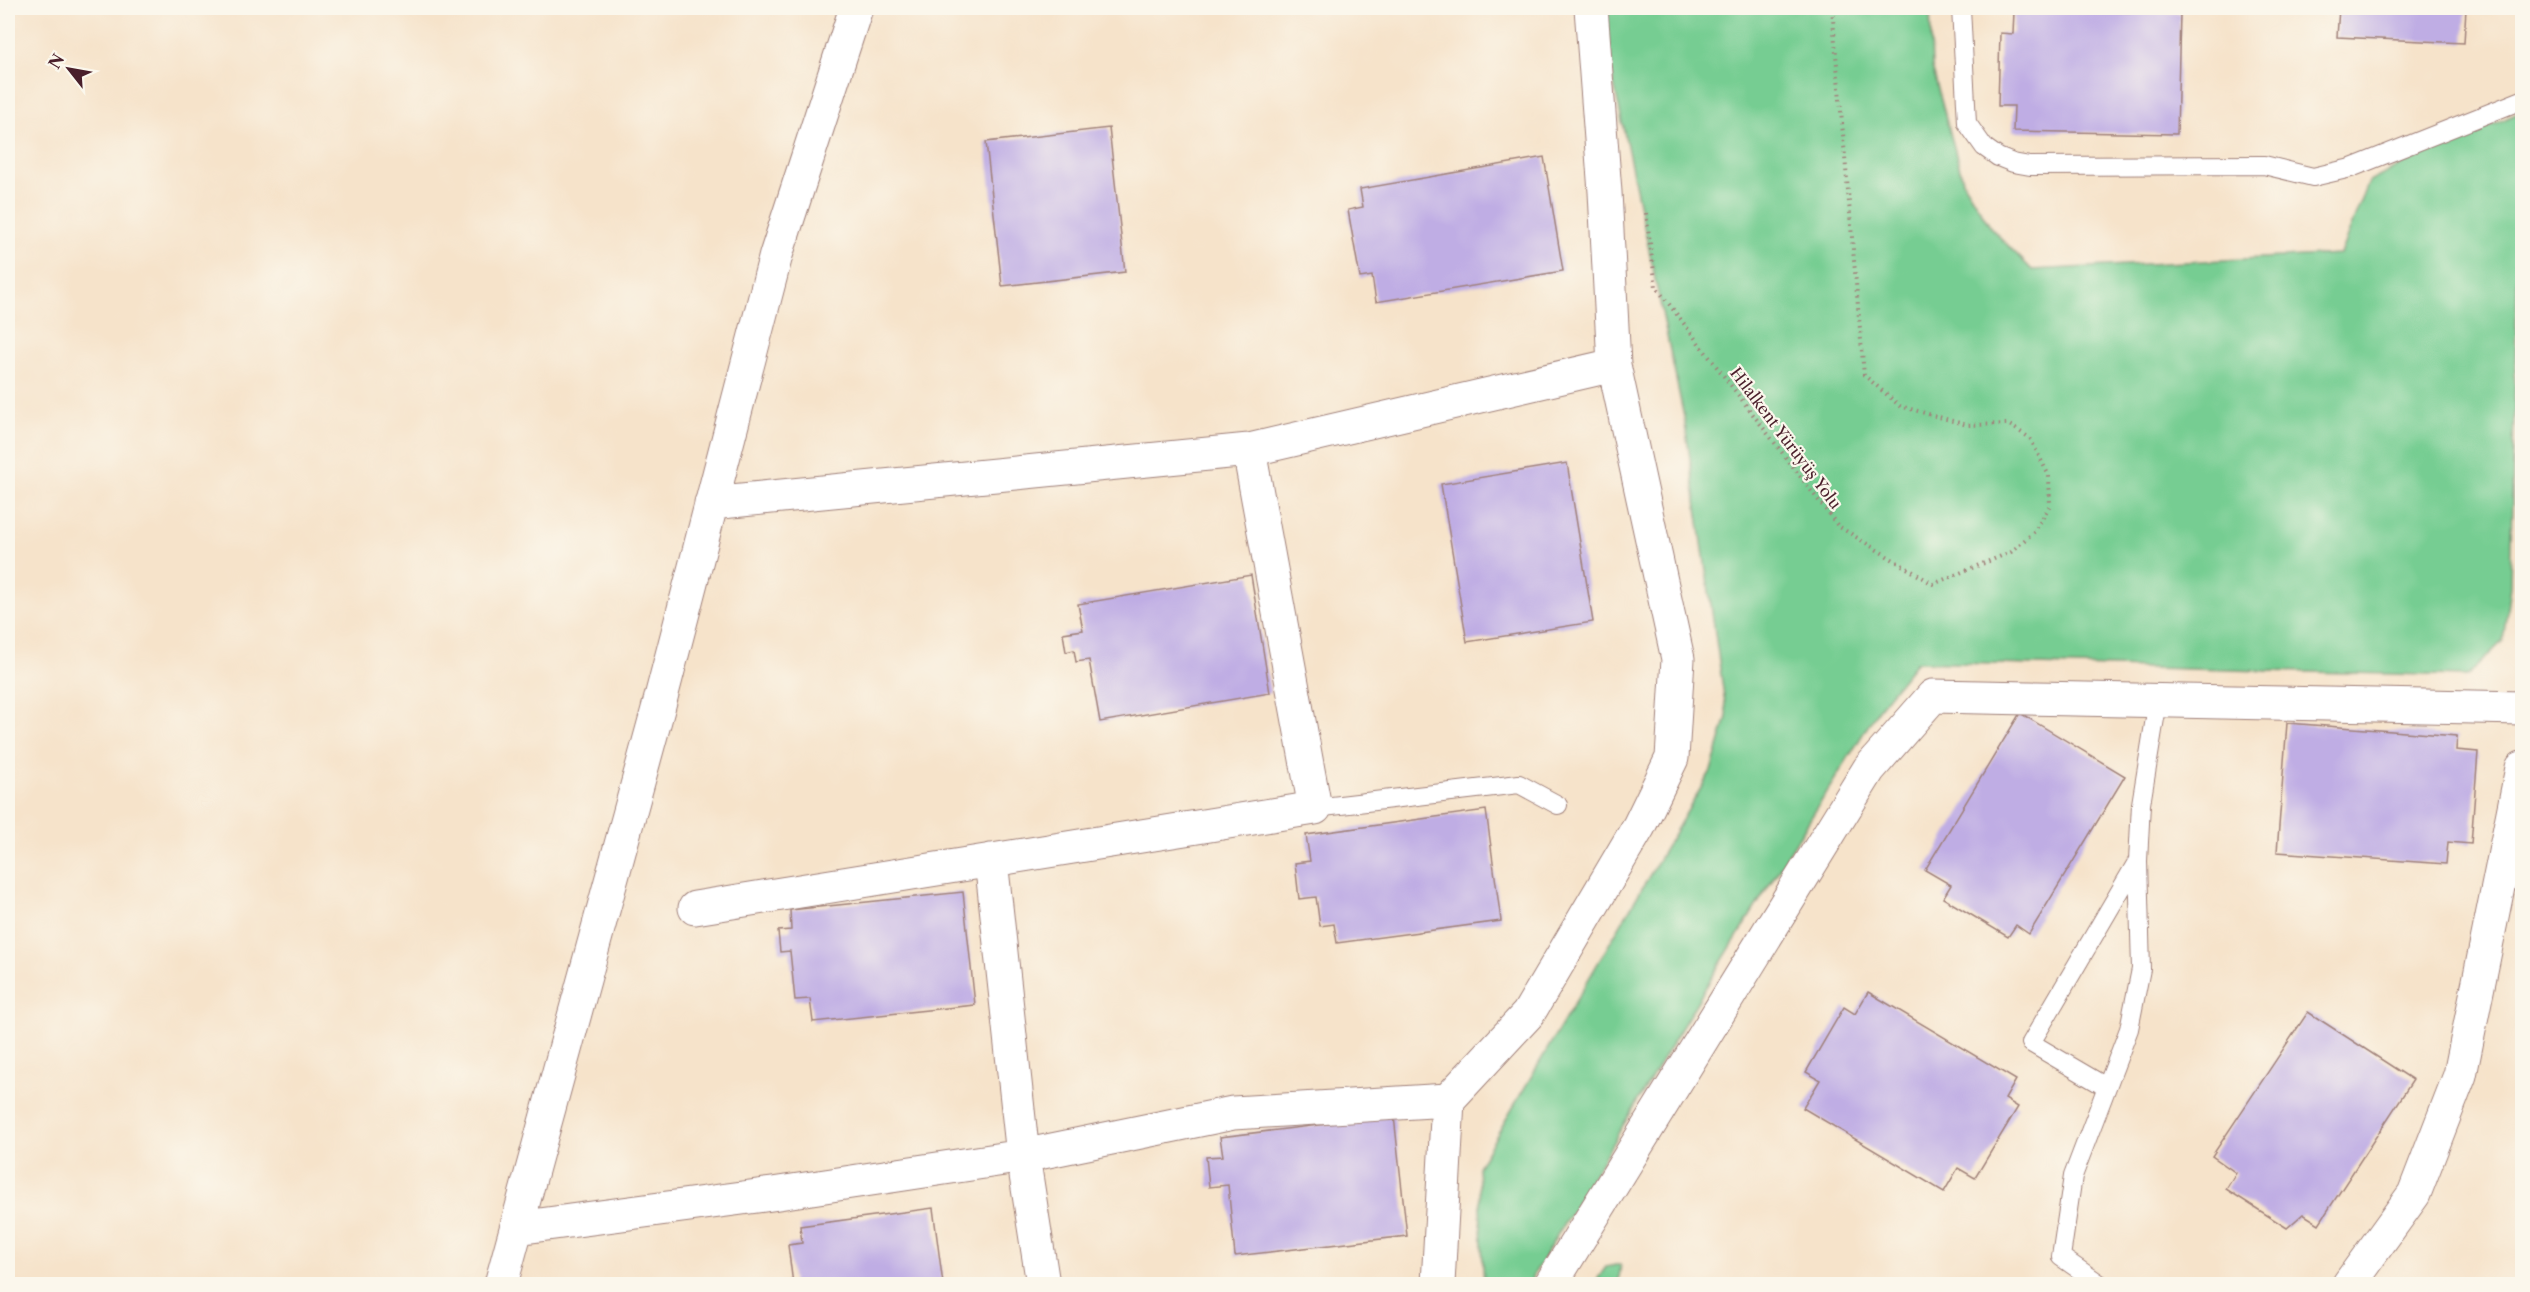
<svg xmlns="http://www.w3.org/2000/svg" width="2530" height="1292" font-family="'Libre Caslon Text',serif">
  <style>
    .green { fill: #76cd92; stroke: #60765e; stroke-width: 1.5 }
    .building { fill: #bfade4 }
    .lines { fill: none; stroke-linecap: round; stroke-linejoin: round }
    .service-casing { stroke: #a0817a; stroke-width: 20 }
    .minor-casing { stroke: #a0817a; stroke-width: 35 }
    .path { stroke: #a0817a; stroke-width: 4; stroke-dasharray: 1.5 4.5; stroke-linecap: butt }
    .service { stroke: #fff; stroke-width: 18 }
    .minor { stroke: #fff; stroke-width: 33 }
    .labels { text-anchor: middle; stroke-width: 4.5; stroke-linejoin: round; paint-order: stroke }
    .street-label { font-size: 16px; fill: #4a1f2b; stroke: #fbf7ec }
  </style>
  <rect width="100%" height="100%" fill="#fbf7ec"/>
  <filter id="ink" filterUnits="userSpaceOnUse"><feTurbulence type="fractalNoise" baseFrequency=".0167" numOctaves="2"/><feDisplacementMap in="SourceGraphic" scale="12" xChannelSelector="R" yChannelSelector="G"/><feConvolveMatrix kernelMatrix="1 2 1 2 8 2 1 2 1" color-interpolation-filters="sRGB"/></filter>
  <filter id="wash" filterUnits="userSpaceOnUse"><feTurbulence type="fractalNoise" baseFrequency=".008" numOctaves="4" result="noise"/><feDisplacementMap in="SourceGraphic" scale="24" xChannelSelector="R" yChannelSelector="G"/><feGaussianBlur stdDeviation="1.35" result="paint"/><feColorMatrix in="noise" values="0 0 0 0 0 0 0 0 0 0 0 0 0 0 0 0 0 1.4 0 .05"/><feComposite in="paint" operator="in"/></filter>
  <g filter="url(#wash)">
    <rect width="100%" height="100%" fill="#f6e3ca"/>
    <path class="green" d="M 1598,8 L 1930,8 L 1932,67 L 1964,184 L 1991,228 L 2032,270 L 2340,254 L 2369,182 L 2417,157 L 2521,112 L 2510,586 L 2503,641 L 2467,676 L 1916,662 L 1881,705 L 1709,982 L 1534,1274 L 1531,1284 L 1484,1284 L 1478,1167 L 1711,771 L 1727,717 L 1684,417 Z
      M 1621,1264 L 1618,1284 L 1594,1284 L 1606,1267 Z"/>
    <g id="blocks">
      <path class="building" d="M 2339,8 L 2466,8 L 2464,43 L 2337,37 Z
        M 2014,11 L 2180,13 L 2177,134 L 2013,131 L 2014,106 L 1998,106 L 2000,33 L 2013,34 Z
        M 1109,128 L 1125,272 L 1002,286 L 986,142 Z
        M 1544,157 L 1563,271 L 1376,302 L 1372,276 L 1360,278 L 1348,210 L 1363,207 L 1360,189 Z
        M 1567,463 L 1593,622 L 1467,642 L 1441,484 Z
        M 1251,575 L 1270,693 L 1100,722 L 1089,660 L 1076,662 L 1074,650 L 1066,652 L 1063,633 L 1083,630 L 1078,604 Z
        M 2020,713 L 2125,776 L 2029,934 L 2016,925 L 2008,937 L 1943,898 L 1951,885 L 1925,870 Z
        M 2287,723 L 2457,736 L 2456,750 L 2478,752 L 2471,844 L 2448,842 L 2446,864 L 2277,852 Z
        M 1486,810 L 1501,921 L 1337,943 L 1334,924 L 1320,926 L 1316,897 L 1299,899 L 1295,863 L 1310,861 L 1306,835 Z
        M 963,892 L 975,1005 L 813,1022 L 810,999 L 795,1000 L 790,951 L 780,952 L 778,931 L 791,930 L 790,910 Z
        M 1868,992 L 2016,1080 L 2005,1099 L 2018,1107 L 1975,1178 L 1958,1168 L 1944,1192 L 1803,1108 L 1820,1080 L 1806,1072 L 1844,1007 L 1855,1014 Z
        M 2308,1012 L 2413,1080 L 2319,1224 L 2303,1214 L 2287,1228 L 2226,1189 L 2236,1173 L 2212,1156 Z
        M 1394,1116 L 1407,1236 L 1235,1256 L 1228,1185 L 1209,1187 L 1206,1157 L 1223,1156 L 1220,1137 Z
        M 933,1208 L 943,1284 L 793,1284 L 788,1245 L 802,1243 L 800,1226 Z"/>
    </g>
  </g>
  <g filter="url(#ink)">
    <use href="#blocks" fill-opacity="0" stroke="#a0817a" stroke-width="1.5"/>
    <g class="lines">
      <defs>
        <path id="service" d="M 1961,8 L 1967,123 L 1984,147 L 1998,157 L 2013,163 L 2030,166 L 2264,165 L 2313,177 L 2351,168 L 2522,100
          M 1315,808 L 1519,784 L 1558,805
          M 2106,1087 L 2031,1043 L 2137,862
          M 2100,1284 L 2061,1257 L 2073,1176 L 2129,1029 L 2141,969 L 2138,861 L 2141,804 L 2158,700"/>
        <path id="minor" d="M 711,503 L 1249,450 L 1614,365
          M 991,860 L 1023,1156 L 1043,1284
          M 695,908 L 1315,808 L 1249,450
          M 517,1228 L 772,1194 L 1023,1156 L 1233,1113 L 1448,1100 L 1528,1014 L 1639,826 L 1672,758 L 1678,659 L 1614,365 L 1605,192 L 1591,8
          M 501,1284 L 658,709 L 776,255 L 856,8
          M 1438,1284 L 1448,1100
          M 1551,1284 L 1869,769 L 1933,696 L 2522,708
          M 2349,1284 L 2414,1194 L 2460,1075 L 2522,768"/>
      </defs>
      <use href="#service" class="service-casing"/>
      <use href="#minor" class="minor-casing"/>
      <path class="path" d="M 1646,213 L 1656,287 L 1838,526 L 1933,584 L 2011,552 L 2035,531 L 2050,505 L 2049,476 L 2030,438 L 2008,424 L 1967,425 L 1900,406 L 1864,375 L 1832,8"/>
      <use href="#service" class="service"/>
      <use href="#minor" class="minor"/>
    </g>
  </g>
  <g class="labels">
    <g class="street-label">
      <text transform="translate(1786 438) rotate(53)" y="6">Hilalkent Yürüyüş Yolu</text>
    </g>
  </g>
  <rect width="2530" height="1292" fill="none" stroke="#fbf7ec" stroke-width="30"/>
  <g transform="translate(69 69) rotate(301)" stroke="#fbf7ec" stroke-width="4.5" paint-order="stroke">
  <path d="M0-4.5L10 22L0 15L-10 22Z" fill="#4a1f2b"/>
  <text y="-9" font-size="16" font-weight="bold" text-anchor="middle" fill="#4a1f2b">N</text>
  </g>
</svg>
